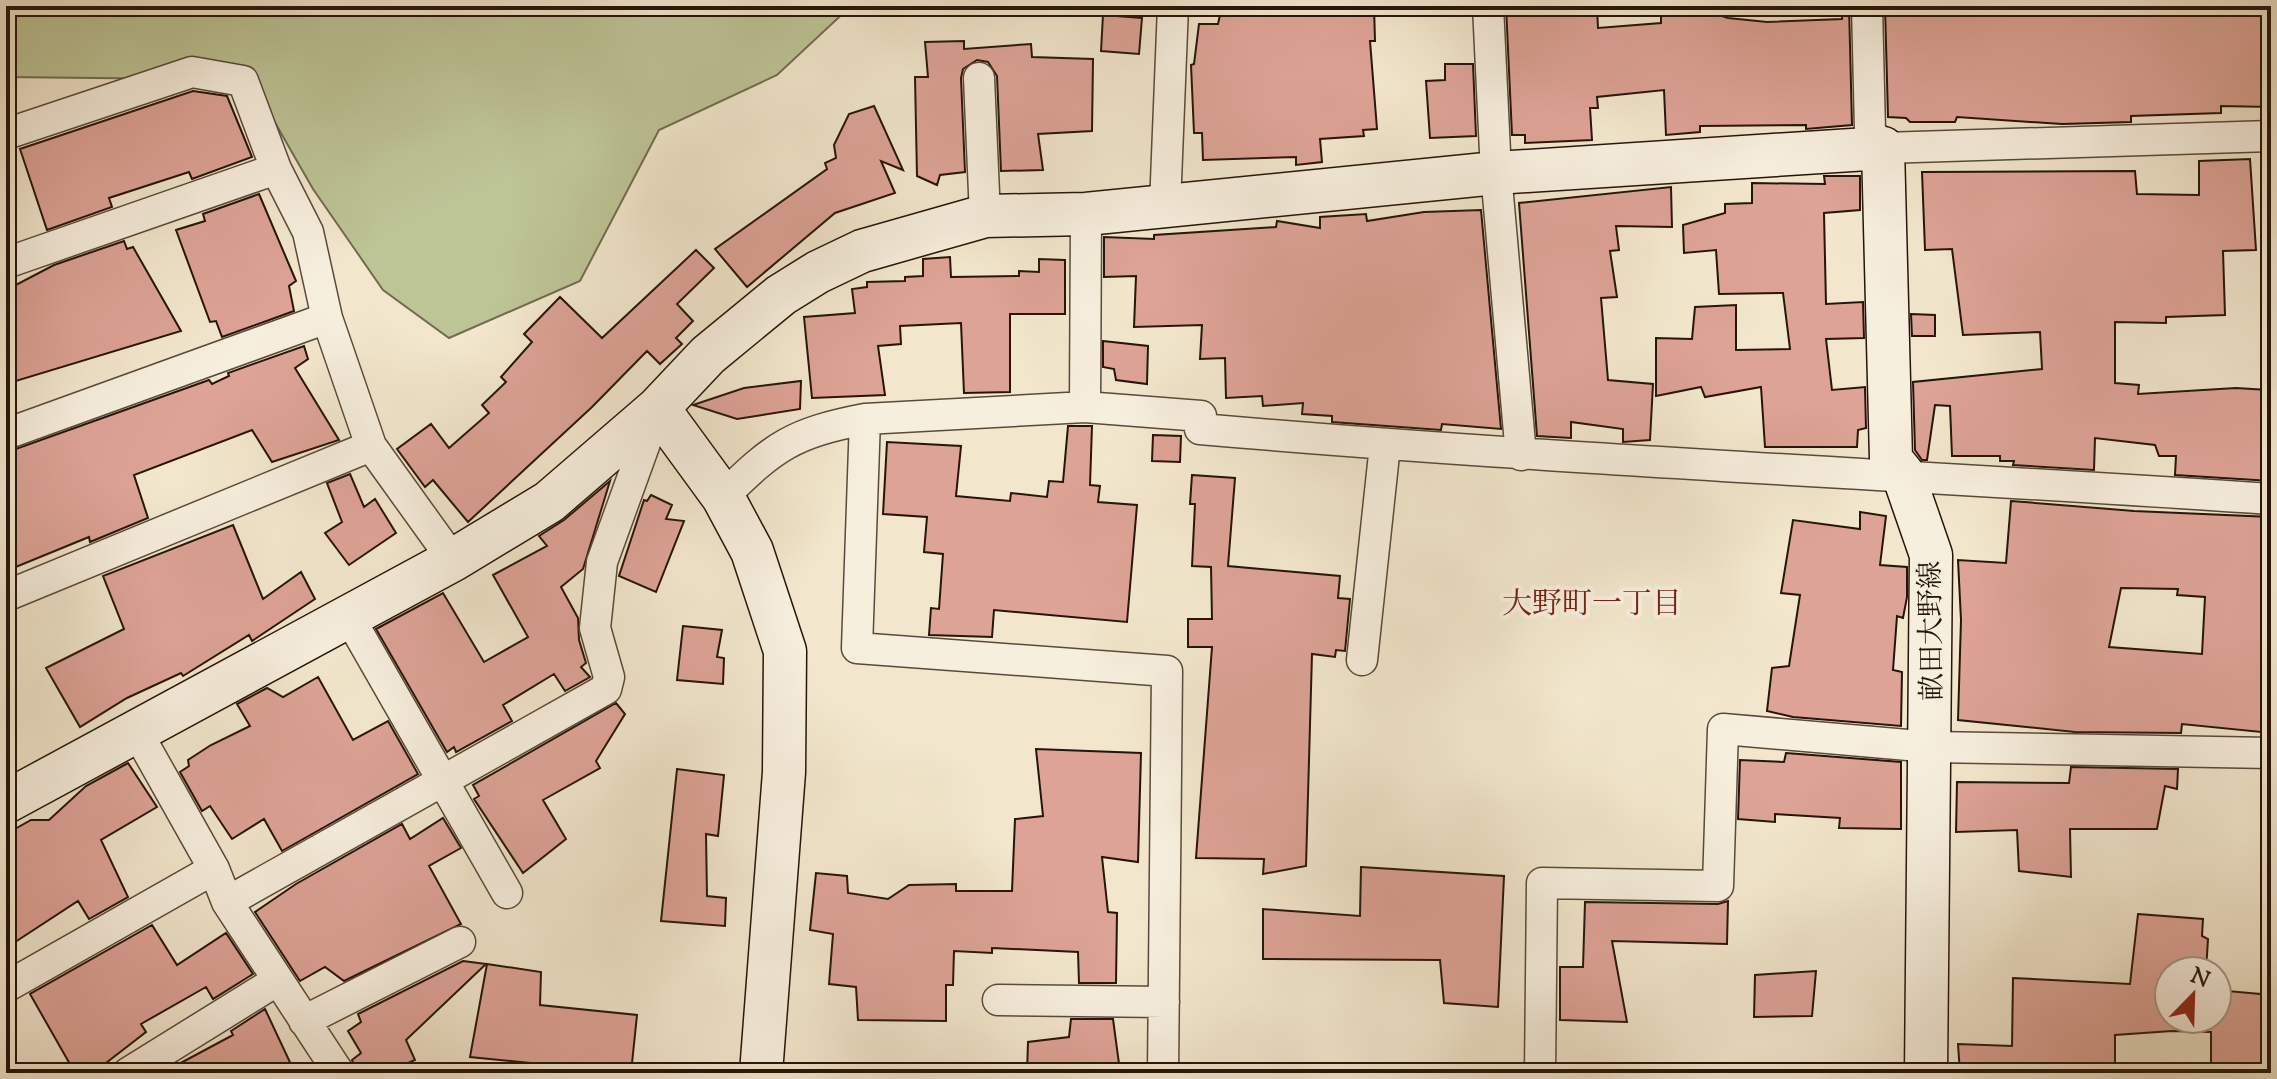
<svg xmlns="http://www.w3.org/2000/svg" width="2277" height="1079" font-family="'Sorts Mill Goudy','Noto Serif JP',serif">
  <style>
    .green { fill: #bdc496; stroke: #726c50; stroke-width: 2 }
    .building { fill: #dda396; stroke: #27140a; stroke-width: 2; fill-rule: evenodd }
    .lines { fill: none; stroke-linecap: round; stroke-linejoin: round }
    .street-casing { stroke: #5a493b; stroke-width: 33 }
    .secondary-casing { stroke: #27140a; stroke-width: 45 }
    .street { stroke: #f7efde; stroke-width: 30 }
    .secondary { stroke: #f7efde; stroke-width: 42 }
    .labels { text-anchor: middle; stroke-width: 8; stroke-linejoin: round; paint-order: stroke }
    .street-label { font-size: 28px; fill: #27140a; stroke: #f7efde }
    .neighbourhood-label { font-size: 30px; fill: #7a1f14; stroke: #f7efde }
  </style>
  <rect width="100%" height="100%" fill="#f2e7cd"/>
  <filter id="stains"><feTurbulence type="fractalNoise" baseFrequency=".0025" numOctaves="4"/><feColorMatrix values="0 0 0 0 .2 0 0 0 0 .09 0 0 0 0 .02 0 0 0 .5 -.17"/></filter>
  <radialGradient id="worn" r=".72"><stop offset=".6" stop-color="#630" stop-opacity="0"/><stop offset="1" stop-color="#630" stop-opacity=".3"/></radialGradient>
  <path class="green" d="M 6,6 L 851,6 L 777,75 L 659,130 L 580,281 L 449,338 L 383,290 L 313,189 L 258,93 L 185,79 L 6,77 Z"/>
  <path class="building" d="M 1222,6 L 1321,12 L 1321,6 L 1374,6 L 1375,41 L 1370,41 L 1377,129 L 1363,130 L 1364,136 L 1320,139 L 1322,162 L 1296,165 L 1296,157 L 1203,160 L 1202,133 L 1194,133 L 1191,65 L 1194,64 L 1199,24 L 1218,24 Z
    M 1506,6 L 1597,6 L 1598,28 L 1661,23 L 1661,6 L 1707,6 L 1707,11 L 1728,18 L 1767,22 L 1842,19 L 1842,6 L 1849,6 L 1852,125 L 1806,129 L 1806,125 L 1700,126 L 1700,132 L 1666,135 L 1664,90 L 1597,97 L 1598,108 L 1590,108 L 1592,140 L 1525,143 L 1525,135 L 1512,135 Z
    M 1885,6 L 2212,6 L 2211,9 L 2271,11 L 2271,107 L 2221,106 L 2221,113 L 2131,116 L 2131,122 L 2062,124 L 1957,117 L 1955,122 L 1910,122 L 1906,118 L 1888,117 Z
    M 1103,15 L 1142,18 L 1139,54 L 1101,51 Z
    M 964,41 L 964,49 L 1031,44 L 1032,57 L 1093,59 L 1092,131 L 1038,134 L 1043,170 L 1001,171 L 997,76 L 988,62 L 977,60 L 963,69 L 961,78 L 965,172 L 940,175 L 937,185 L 917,176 L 915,77 L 928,77 L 925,42 Z
    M 1445,64 L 1473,64 L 1476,136 L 1430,138 L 1426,81 L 1445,80 Z
    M 193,91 L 227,96 L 252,157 L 192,179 L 189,172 L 109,198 L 112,207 L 47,230 L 20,149 Z
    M 874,106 L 903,170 L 881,161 L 895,193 L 835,213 L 747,287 L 715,249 L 827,169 L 825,163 L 836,158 L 834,145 L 849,114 Z
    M 2250,159 L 2256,250 L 2223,251 L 2225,315 L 2166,317 L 2166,323 L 2115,322 L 2115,383 L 2139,385 L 2138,394 L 2236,388 L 2268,390 L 2271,481 L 2175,475 L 2176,456 L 2159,456 L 2155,445 L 2095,438 L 2094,470 L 2013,465 L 2014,461 L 2000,461 L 2000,456 L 1952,456 L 1950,406 L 1935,405 L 1927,460 L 1922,460 L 1915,450 L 1913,382 L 2042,369 L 2040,332 L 1963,335 L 1952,249 L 1925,250 L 1922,172 L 2135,171 L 2137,194 L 2199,195 L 2199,161 Z
    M 1824,176 L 1860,176 L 1860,210 L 1824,213 L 1826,304 L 1863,302 L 1864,338 L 1826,339 L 1832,390 L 1865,387 L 1866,428 L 1858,430 L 1857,447 L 1765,447 L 1761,387 L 1705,397 L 1701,387 L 1656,396 L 1656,338 L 1692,339 L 1695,307 L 1736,305 L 1736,350 L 1790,349 L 1783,293 L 1719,294 L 1716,250 L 1684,253 L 1683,225 L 1725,213 L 1725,204 L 1752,203 L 1752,183 L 1825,184 Z
    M 1671,187 L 1672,227 L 1616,226 L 1619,250 L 1610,251 L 1617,297 L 1601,298 L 1608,380 L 1653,384 L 1650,440 L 1623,442 L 1623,429 L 1571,422 L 1571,438 L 1537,436 L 1519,203 Z
    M 259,194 L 296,281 L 289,286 L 294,311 L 222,337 L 216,321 L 210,322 L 176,230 L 205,221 L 203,214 Z
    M 1481,210 L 1501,429 L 1442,424 L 1441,430 L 1332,422 L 1332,416 L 1302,414 L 1303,403 L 1263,406 L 1262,396 L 1226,398 L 1225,358 L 1200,359 L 1202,325 L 1134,327 L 1136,276 L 1104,277 L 1104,237 L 1154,239 L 1154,235 L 1276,227 L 1277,221 L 1320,228 L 1320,217 L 1366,214 L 1367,221 L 1424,212 Z
    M 124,241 L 127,249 L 133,247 L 181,331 L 6,384 L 6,296 L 10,288 L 54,265 Z
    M 696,250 L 714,268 L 677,304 L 693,321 L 676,338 L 682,344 L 660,364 L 647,351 L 592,407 L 468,522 L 433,480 L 425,487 L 397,449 L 431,424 L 449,448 L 489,413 L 482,405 L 506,382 L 501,377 L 532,342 L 524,334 L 560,297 L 602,338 Z
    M 950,257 L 951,277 L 1019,276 L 1019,271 L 1039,272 L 1039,259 L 1065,260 L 1065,314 L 1010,314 L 1010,392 L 964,393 L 961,323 L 900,326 L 901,344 L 878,346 L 885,395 L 812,398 L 804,317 L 855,313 L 852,289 L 867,287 L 867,282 L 905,281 L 905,277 L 923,276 L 923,259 Z
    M 1911,314 L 1935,315 L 1935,336 L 1912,336 Z
    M 1103,341 L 1148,346 L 1147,384 L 1116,380 L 1114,369 L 1103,367 Z
    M 304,346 L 308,359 L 295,368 L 339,440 L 272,462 L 252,430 L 134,475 L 148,518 L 90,542 L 89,537 L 6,571 L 6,462 L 10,451 L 209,380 L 212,384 L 229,376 L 228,373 Z
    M 801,381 L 800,409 L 737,419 L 693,405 L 744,388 Z
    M 1068,426 L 1092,426 L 1090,485 L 1100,486 L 1098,502 L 1137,505 L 1127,622 L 994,610 L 992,637 L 929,635 L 931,608 L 939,609 L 943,554 L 924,552 L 927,517 L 883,514 L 887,442 L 961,446 L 956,496 L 1010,501 L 1011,493 L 1047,497 L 1049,481 L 1063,482 Z
    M 1153,435 L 1181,436 L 1180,462 L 1152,461 Z
    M 350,474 L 364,507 L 375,499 L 396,533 L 349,565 L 325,533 L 342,522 L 327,483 Z
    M 1192,475 L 1235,478 L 1228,566 L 1340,576 L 1338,598 L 1350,599 L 1345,651 L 1336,650 L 1335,657 L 1312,654 L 1306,866 L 1263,874 L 1264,859 L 1196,858 L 1212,647 L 1188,647 L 1188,619 L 1212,619 L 1211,567 L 1192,566 L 1195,504 L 1190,504 Z
    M 610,481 L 583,569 L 561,587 L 578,618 L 579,640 L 586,663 L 581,667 L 590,677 L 565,691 L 554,674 L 503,705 L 512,721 L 456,752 L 454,747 L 447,752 L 376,629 L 443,593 L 484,662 L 528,637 L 493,575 L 547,546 L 539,536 L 564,520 Z
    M 651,495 L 672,505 L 666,519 L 684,521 L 656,592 L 619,576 L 644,500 L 647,501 Z
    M 2011,501 L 2134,511 L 2271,517 L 2271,733 L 2182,724 L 2181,733 L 2075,732 L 1958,720 L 1961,620 L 1958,560 L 2006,563 ZM 2121,588 L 2178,589 L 2177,595 L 2205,597 L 2202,654 L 2109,647 Z
    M 1860,512 L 1886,516 L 1880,565 L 1907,567 L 1907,597 L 1903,618 L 1897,616 L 1893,670 L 1902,672 L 1901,726 L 1793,717 L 1767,711 L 1772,668 L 1789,666 L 1800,595 L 1781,593 L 1793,520 L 1860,529 Z
    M 233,525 L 263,599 L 301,572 L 315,599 L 252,641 L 249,635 L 183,676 L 181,673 L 127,698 L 80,727 L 46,668 L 124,629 L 103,576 Z
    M 683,626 L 722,630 L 717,657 L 724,658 L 723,684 L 677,680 Z
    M 318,677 L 353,740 L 388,721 L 418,774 L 282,851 L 264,819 L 232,839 L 210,806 L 202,811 L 180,772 L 189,766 L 188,760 L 211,745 L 250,726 L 237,704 L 267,688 L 283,697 Z
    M 616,703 L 625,714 L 596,761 L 600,768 L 543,800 L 566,839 L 523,873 L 474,799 L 479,796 L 473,785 Z
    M 1036,749 L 1141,753 L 1138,862 L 1102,857 L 1108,912 L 1117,913 L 1116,983 L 1079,983 L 1078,952 L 992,948 L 992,953 L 954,951 L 953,985 L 946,985 L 946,1021 L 858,1020 L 856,987 L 829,984 L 833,934 L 810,930 L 816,873 L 847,876 L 848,893 L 888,899 L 909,885 L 956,884 L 956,891 L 1012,891 L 1015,819 L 1043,816 Z
    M 1786,753 L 1901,762 L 1901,829 L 1839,828 L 1840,818 L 1775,814 L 1775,822 L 1738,819 L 1740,760 L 1784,762 Z
    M 128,763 L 157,807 L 101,840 L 128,897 L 89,919 L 78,901 L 6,948 L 6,834 L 31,820 L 49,820 L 86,786 Z
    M 2071,767 L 2178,769 L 2177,789 L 2165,786 L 2157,829 L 2070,829 L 2071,877 L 2019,871 L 2017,830 L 1956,832 L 1957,782 L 2069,783 Z
    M 677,769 L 724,775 L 718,836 L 706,834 L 707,896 L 726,898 L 725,926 L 661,921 Z
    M 443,818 L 461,848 L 429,866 L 461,924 L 344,981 L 325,967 L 300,981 L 255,912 L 296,884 L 402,824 L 410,839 Z
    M 1361,867 L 1504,876 L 1498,1007 L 1444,1003 L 1440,960 L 1263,959 L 1263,909 L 1360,916 Z
    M 1728,901 L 1727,944 L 1612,941 L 1627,1022 L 1560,1020 L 1560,967 L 1583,967 L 1585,902 L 1718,904 Z
    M 2138,914 L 2203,919 L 2202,936 L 2208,939 L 2206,971 L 2169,971 L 2169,1019 L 2217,1019 L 2217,990 L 2271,995 L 2271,1073 L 2211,1073 L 2211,1032 L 2172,1031 L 2115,1035 L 2115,1073 L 1960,1073 L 1958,1044 L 2012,1046 L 2013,978 L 2130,984 Z
    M 152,925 L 177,965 L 226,933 L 253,974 L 213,999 L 206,987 L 141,1024 L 146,1032 L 93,1073 L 75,1073 L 30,994 Z
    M 463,961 L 486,964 L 406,1040 L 415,1060 L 408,1063 L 413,1073 L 357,1073 L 352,1060 L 361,1053 L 348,1031 L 361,1022 L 358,1014 Z
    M 487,964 L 541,972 L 540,1005 L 637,1015 L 631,1073 L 470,1057 Z
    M 1816,971 L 1812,1016 L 1754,1017 L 1755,975 Z
    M 265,1009 L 295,1073 L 162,1073 L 233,1035 L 231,1031 Z
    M 1071,1019 L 1113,1019 L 1120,1071 L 1027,1073 L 1028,1042 L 1069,1037 Z"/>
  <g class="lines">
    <defs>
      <path id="street" d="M 1488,6 L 1496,173 L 1521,455
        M 1867,6 L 1870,131 L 1883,148 L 2271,136
        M 979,78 L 985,216
        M 6,134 L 192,72 L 243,81 L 276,169 L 308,232 L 327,318 L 371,446 L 453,560
        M 1165,206 L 1173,6
        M 6,263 L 276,169
        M 1085,407 L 1086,214
        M 865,419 L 857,648 L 1167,671 L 1163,1073
        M 6,434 L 327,318
        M 723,497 C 774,446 793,433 865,419 L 1085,407 L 1201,416 L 1200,429 C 1557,460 1914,475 2271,499
        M 6,596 L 371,446
        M 349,617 L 507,893
        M 1362,660 L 1385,445
        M 137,732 L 214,869 L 227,902 L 339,1073
        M 227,902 L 606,689 L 609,677 L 595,628 L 602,562 L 657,410
        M 6,987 L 214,869
        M 998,1000 L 1164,1002
        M 304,1021 L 460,942
        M 128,1073 L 278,980
        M 1540,1073 L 1542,883 L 1718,886 L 1723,729 L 1931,747 L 2271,753"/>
      <path id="secondary" d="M 658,408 L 723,497 L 752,551 L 785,651 L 784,772 L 761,1073
        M 6,802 L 453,560 L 549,502 L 658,408 L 708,355 L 781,295 L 818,272 L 862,251 L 985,216 L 1086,214 L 1496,173 L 1883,148 L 1891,459 L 1903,474 L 1931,555 L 1926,1073"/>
    </defs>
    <use href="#street" class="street-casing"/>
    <use href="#secondary" class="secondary-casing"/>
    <use href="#street" class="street"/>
    <use href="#secondary" class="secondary"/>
  </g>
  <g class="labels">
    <g class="street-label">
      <text transform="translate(1930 631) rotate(-91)" y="10">畝田大野線</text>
    </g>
    <g class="neighbourhood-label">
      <text x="1592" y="613">大野町一丁目</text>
    </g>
  </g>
  <rect width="2277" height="1079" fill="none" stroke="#f2e7cd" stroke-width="32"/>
  <rect x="8" y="8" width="2261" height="1063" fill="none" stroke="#27140a" stroke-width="4"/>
  <rect x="16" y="16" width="2245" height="1047" fill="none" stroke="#27140a" stroke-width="2"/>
  <g transform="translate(2193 995) rotate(23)"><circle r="38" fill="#f7efde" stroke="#a49789" stroke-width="2"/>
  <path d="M0-6L14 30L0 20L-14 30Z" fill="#8f2418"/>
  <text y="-12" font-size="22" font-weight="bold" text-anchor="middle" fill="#27140a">N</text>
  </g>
  <rect width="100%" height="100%" filter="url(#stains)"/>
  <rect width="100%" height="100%" fill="url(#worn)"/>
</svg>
